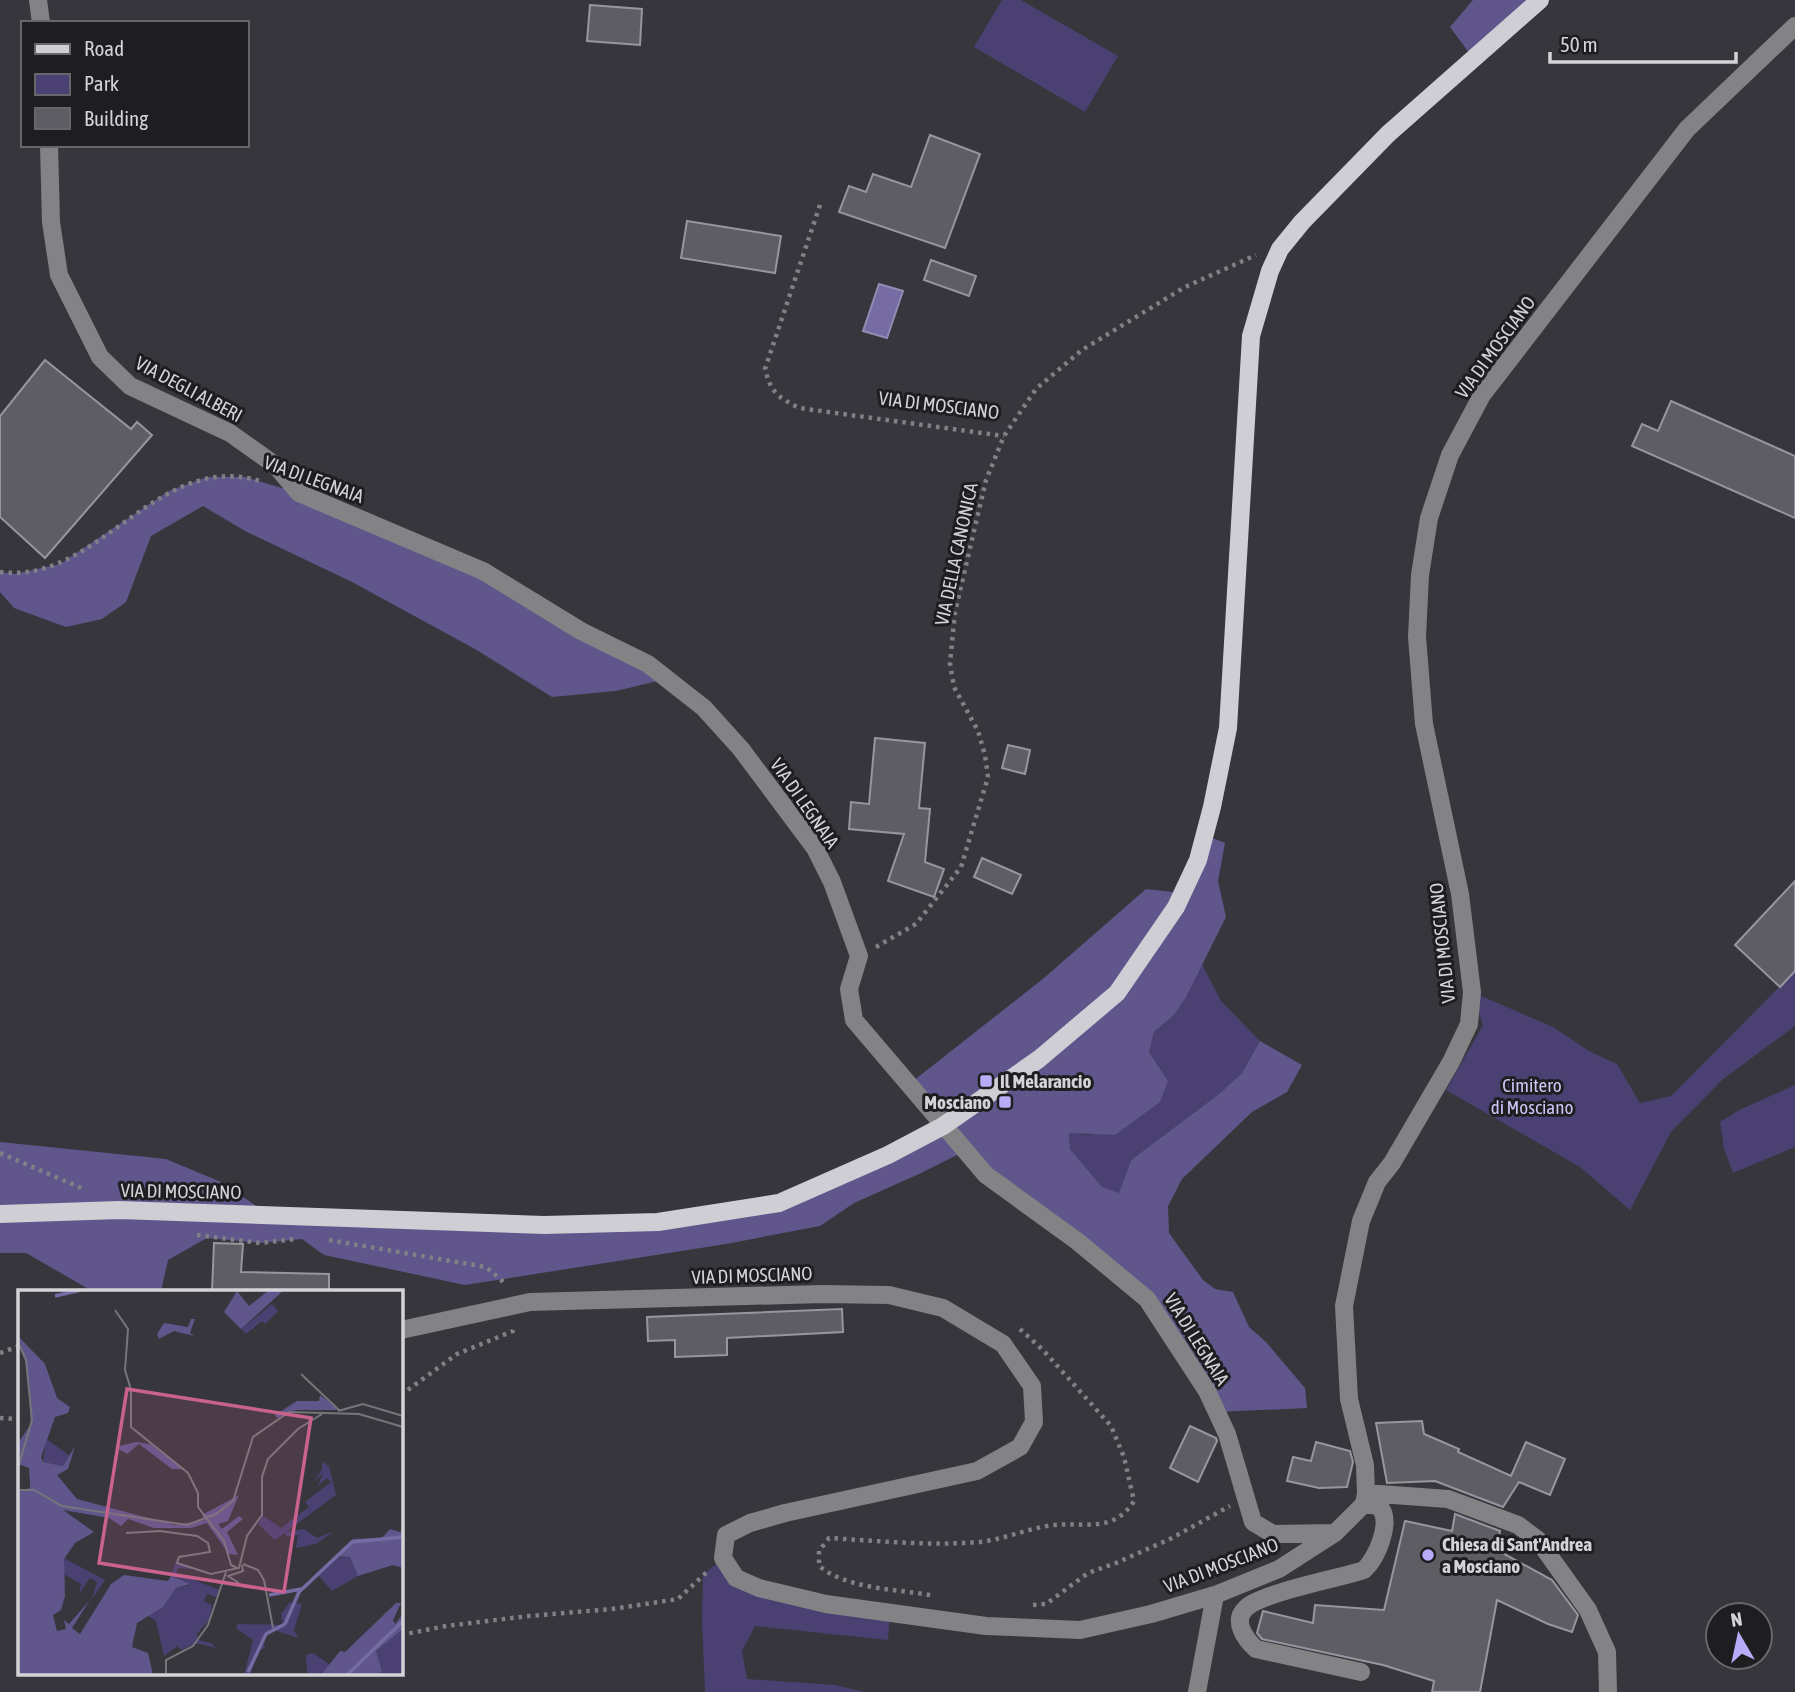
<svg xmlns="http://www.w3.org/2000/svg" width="1795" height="1692" font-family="'Asap Condensed',sans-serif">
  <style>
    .green { fill: #4a4071 }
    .forest { fill: #60568b }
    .water { fill: #766ca3; stroke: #928bb3; stroke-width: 2 }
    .building { fill: #5e5d64; stroke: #97969e; stroke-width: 2 }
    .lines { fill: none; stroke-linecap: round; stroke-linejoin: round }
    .path { stroke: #818086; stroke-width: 4.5; stroke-dasharray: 3.5 5; stroke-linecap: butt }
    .minor { stroke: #838386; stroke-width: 18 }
    .major { stroke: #cfced5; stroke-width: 18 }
    .poi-dot { fill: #b8abf7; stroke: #1e1e21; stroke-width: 2.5 }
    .labels { text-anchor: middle; stroke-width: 6; stroke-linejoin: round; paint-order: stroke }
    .street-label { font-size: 19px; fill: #d4d3d8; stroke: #1e1e21 }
    .poi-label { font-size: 19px; font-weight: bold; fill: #d4d3d8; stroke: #1e1e21; text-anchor: start }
    .park-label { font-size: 19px; fill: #ccc5f6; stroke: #1e1e21 }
    .inset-river { fill: none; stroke: #766ca3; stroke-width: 3.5 }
    .inset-road { fill: none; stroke: #76757b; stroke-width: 2 }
    .view { fill: #c9638d; fill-opacity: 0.15; stroke: #c9638d; stroke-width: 3.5 }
    .inset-edge { fill: none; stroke: #d4d3d8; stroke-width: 3.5 }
  </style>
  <rect width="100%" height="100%" fill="#37363d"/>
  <path class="green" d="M 1002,0 L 1021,0 L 1118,56 L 1085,112 L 974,47 Z
    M 1202,964 L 1221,1001 L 1260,1041 L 1242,1073 L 1219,1094 L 1131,1160 L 1119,1194 L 1102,1187 L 1070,1149 L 1069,1132 L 1089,1135 L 1168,1081 L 1149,1052 L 1154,1032 L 1174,1015 L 1185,999 Z
    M 1795,971 L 1795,1026 L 1722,1080 L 1671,1132 L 1630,1210 L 1580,1167 L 1446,1090 L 1483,1025 L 1472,992 L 1553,1027 L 1589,1051 L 1617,1064 L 1640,1103 L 1671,1096 Z
    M 1795,1085 L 1795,1147 L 1733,1173 L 1724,1149 L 1720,1122 L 1741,1109 Z
    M 723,1558 L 736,1578 L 890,1613 L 888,1640 L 755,1626 L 742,1651 L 747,1679 L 835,1685 L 864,1692 L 705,1692 L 702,1620 L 703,1575 Z"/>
  <path class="forest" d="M 1473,0 L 1540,0 L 1473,58 L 1450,27 Z
    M 207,477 L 245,477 L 299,493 L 483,571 L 666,679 L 616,691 L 552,697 L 475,649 L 352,582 L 245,531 L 203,506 L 151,536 L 126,602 L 102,619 L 66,627 L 14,608 L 0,592 L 0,572 L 15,574 L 60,564 L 169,491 Z
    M 1205,835 L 1225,843 L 1218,881 L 1226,917 L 1185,999 L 1174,1015 L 1154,1032 L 1149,1052 L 1168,1081 L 1160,1102 L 1115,1135 L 1069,1133 L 1070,1149 L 1102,1187 L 1119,1193 L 1131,1160 L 1219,1094 L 1242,1073 L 1260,1041 L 1302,1065 L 1287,1092 L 1252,1112 L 1182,1179 L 1168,1206 L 1169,1233 L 1203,1280 L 1215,1289 L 1233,1292 L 1249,1327 L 1266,1342 L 1305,1388 L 1307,1408 L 1217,1412 L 1147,1299 L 965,1151 L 919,1174 L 854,1203 L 820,1226 L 726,1244 L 465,1285 L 324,1255 L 302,1239 L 260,1243 L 207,1238 L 168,1260 L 161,1291 L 92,1291 L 26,1253 L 0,1253 L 0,1142 L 166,1159 L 221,1182 L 268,1214 L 544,1225 L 779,1203 L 942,1126 L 908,1085 L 1044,978 L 1146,889 L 1182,893 Z"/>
  <path class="water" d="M 879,284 L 903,291 L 887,338 L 863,331 Z"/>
  <path class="building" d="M 590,5 L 642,9 L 640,45 L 587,41 Z
    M 930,135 L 980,154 L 945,248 L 839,212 L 849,186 L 866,192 L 873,174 L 911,187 Z
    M 687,221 L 781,236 L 775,273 L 681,258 Z
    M 931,260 L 976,276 L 969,296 L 924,280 Z
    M 45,360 L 131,429 L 137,422 L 152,435 L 45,558 L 0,517 L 0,416 Z
    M 1671,401 L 1795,456 L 1795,518 L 1632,446 L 1642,424 L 1658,431 Z
    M 875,738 L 925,743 L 919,808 L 930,809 L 925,862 L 944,869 L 934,897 L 888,881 L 904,834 L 849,829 L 851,802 L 869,804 Z
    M 1008,745 L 1030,750 L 1025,774 L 1002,768 Z
    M 982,858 L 1021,875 L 1012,894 L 974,877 Z
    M 1795,881 L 1795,971 L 1780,987 L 1735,945 Z
    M 214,1243 L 243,1244 L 241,1272 L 329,1274 L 329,1291 L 212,1291 Z
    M 842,1309 L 843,1332 L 727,1338 L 727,1355 L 675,1357 L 675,1340 L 648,1341 L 647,1317 Z
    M 1422,1421 L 1424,1434 L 1459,1449 L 1458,1452 L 1511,1476 L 1526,1442 L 1565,1459 L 1550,1495 L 1519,1482 L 1503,1507 L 1435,1481 L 1387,1483 L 1376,1423 Z
    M 1190,1426 L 1216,1438 L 1217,1441 L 1198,1482 L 1170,1468 Z
    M 1316,1442 L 1350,1451 L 1353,1462 L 1347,1487 L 1319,1488 L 1287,1481 L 1293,1457 L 1311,1461 Z
    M 1455,1514 L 1500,1531 L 1497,1550 L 1552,1580 L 1578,1615 L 1572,1632 L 1548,1624 L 1497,1600 L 1480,1692 L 1432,1692 L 1434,1681 L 1383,1665 L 1262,1639 L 1257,1633 L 1263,1611 L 1313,1623 L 1315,1605 L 1384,1610 L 1405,1521 L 1452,1531 Z"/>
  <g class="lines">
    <path class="path" d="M 820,205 L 765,369 C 771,393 778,397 799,408 L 1004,436
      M 0,572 C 99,585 155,450 260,481
      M 876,947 L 916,924 L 961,867 L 988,777 L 985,755 L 978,731 L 954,687 L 950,663 L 955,612 L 986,480 L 1004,436 L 1036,389 L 1082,350 L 1185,287 L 1256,255
      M 0,1153 L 86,1190
      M 197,1235 L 260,1243 L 296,1239
      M 329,1240 L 486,1267 L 507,1285
      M 0,1353 L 19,1346
      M 401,1395 L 457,1354 L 513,1331 L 515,1327
      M 0,1418 L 19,1419
      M 930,1595 C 895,1589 847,1589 819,1566 L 819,1551 L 829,1538 C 879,1541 929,1546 979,1542 C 1001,1540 1024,1530 1047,1526 C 1080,1520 1112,1536 1134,1501 L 1124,1457 L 1111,1426 L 1043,1350 L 1020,1329
      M 1033,1605 L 1046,1604 L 1088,1573 L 1116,1563 L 1170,1539 L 1230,1506
      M 401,1635 L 446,1626 L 529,1616 L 612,1609 L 678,1599 L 708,1571"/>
    <path class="minor" d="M 38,0 L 41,23
      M 49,145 L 51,222 L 59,275 L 100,357 L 130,386 L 230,433 L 275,465 L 299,493 L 483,571 L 581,631 L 648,664 L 704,708 L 741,749 L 815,848 L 832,882 L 859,956 L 849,989 L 854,1020 L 986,1175 L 1077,1241 L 1147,1299 L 1207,1391 L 1227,1434 L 1253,1522 L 1273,1534 L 1335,1533
      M 401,1330 L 530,1302 L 823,1294 L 889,1295 L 943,1308 L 1003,1344 L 1032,1386 L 1034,1422 L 1020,1447 L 977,1471 L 785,1513 L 750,1523 L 726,1535 L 723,1558 L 736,1578 L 759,1588 L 826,1604 L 986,1626 L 1080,1630 L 1151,1614 L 1215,1595 L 1279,1569 L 1335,1533 L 1364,1504 L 1366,1493 L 1365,1465 L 1349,1399 L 1344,1306 L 1361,1221 L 1377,1182 L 1392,1163 L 1451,1062 L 1469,1024 L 1472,992 L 1460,894 L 1424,724 L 1417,637 L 1420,575 L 1429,518 L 1450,455 L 1482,395 L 1687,129 L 1795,26
      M 1366,1493 L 1448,1499 L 1518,1525 L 1538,1540 L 1588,1610 L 1607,1652 L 1608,1692
      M 1361,1672 L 1256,1649 C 1245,1639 1232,1621 1246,1608 C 1261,1593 1340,1578 1364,1570 C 1377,1558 1393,1521 1379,1506 L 1364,1504
      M 1197,1692 L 1215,1595"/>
    <path class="major" d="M 0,1214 L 119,1210 L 544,1225 L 658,1222 L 779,1203 L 888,1155 L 943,1126 L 1039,1059 L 1117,993 L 1176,907 L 1198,860 L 1212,807 L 1228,728 L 1251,336 L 1270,271 L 1280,249 L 1302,222 L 1388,134 L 1540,0"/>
  </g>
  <g class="poi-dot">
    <rect x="979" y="1074" width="14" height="14" rx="3.5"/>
    <rect x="998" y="1095" width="14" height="14" rx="3.5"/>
    <circle cx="1428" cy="1555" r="7"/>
  </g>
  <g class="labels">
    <g class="street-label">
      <text transform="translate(1495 347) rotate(-54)" y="7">VIA DI MOSCIANO</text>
      <text transform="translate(189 389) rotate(28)" y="7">VIA DEGLI ALBERI</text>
      <text transform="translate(939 405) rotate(7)" y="7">VIA DI MOSCIANO</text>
      <text transform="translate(314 479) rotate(20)" y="7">VIA DI LEGNAIA</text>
      <text transform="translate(956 554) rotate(-78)" y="7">VIA DELLA CANONICA</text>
      <text transform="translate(805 803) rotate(55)" y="7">VIA DI LEGNAIA</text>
      <text transform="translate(1442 943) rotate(-96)" y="7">VIA DI MOSCIANO</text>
      <text transform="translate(181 1191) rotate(1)" y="7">VIA DI MOSCIANO</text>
      <text transform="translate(752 1275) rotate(-2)" y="7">VIA DI MOSCIANO</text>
      <text transform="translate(1197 1339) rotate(58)" y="7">VIA DI LEGNAIA</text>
      <text transform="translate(1221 1565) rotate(-21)" y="7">VIA DI MOSCIANO</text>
    </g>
    <g class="poi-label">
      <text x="1000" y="1088">Il Melarancio</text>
      <text x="991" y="1109" text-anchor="end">Mosciano</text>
      <text x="1442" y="1551">Chiesa di Sant'Andrea<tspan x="1442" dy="22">a Mosciano</tspan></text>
    </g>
    <g class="park-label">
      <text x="1532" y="1092">Cimitero<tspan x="1532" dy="22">di Mosciano</tspan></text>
    </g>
  </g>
  <g transform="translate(18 1290)">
    <rect width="385" height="385" fill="#37363d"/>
    <path d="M 254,14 L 260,21 L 247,34 L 244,31 L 228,44 L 223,39 ZM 28,149 L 51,165 L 45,176 L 25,172 ZM 304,172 L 311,176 L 318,205 L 257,250 L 240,234 L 244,225 L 263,238 L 291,217 L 287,212 L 313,192 L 309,188 L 299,196 L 306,183 L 296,192 L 304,180 L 293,188 L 304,179 ZM 286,239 L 299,248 L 316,241 L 298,254 L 278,258 L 280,245 L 268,247 L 267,242 ZM 320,266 L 332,267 L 340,286 L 314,301 L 299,284 ZM 46,268 L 87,290 L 74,309 L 79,292 L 72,288 L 61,304 L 63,294 L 44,283 ZM 158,271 L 174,279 L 160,278 L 158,283 L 202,300 L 198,307 L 189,304 L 186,311 L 194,315 L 191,330 L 179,344 L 180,350 L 193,353 L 198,358 L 177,353 L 163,360 L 159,356 L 146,366 L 138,331 L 129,325 L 145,317 L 158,298 L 172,295 L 153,286 ZM 272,312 L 284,314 L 276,340 L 280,348 L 253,339 L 244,351 L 247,358 L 241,360 L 232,385 L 226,385 L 235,350 L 219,339 L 219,334 L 265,335 L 263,324 ZM 385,339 L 385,385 L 360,385 L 364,381 L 358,361 ZM 295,363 L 311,374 L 310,382 L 289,385 L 288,365 Z" fill="#4a4071"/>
    <path d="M 251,0 L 266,0 L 223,39 L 206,22 L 219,1 L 231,16 ZM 173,29 L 177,29 L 172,43 L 176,46 L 156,41 L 141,49 L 139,44 L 146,33 L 170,37 ZM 0,46 L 27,74 L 39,108 L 52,117 L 50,123 L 37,127 L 23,167 L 25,172 L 45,176 L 57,156 L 50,179 L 39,185 L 59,209 L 157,235 L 187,230 L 184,225 L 221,205 L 210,231 L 200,234 L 204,239 L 221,226 L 225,229 L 209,242 L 220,265 L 211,264 L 189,233 L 173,238 L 136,238 L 110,229 L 103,236 L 91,228 L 45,220 L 76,242 L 57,253 L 46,269 L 47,306 L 43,320 L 35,325 L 39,341 L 48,339 L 46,330 L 51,334 L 72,310 L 54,338 L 62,344 L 93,294 L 106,285 L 150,291 L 153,286 L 172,294 L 158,298 L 145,317 L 119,333 L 114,357 L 130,363 L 135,385 L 0,385 L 0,202 L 12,198 L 12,193 L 11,178 L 0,174 L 0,153 L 13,134 L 9,77 ZM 302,105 L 321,120 L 278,120 L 259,128 L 257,125 L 279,111 L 301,111 ZM 118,152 L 132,154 L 166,179 L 154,179 L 121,154 L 109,164 L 97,157 ZM 385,238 L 385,278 L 375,275 L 340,286 L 332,267 L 320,266 L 335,249 L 364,248 L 372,239 L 382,242 ZM 378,313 L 383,313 L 375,330 L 377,334 L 385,324 L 385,339 L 358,361 L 364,381 L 360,385 L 303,385 L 322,361 L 327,362 Z" fill="#60568b"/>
    <path class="inset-river" d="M 37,6 L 63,0M 251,305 L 283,299M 230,382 L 248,344 L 267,334 L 281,302 L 334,252 L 385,247M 329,385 L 385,331"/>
    <path class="inset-road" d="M 97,20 L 110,39 L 107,80 L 113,100 L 113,137 L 170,183 L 180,203 L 180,217 L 206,251 L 213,275 L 219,278M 0,52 L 8,70 L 14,130 L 0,178M 283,84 L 321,120M 320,121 L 345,114 L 385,126M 0,200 L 16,200 L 44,216 L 169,235 L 198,224 L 215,211 L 235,147 L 271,122 L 341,124 L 385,137M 108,243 L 142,241 L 179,246 L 190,253 L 192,262 L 161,267 L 159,273 L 193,284 L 221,278 L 229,246 L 244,225 L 244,187 L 250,169 L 280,139 L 304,124M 225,274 L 240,280 L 246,290 L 255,338M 221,293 L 210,286 L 225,281 L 224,275M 148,385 L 148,370 L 175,356 L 190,335 L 208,282"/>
    <path class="view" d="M 109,99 L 293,128 L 266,302 L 81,273 Z"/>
    <rect width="385" height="385" class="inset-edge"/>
  </g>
  <rect x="21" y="21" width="228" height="126" fill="#1e1e21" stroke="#67666a" stroke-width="2"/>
  <rect x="35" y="44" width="35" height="10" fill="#cfced5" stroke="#67666a" stroke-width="2"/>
  <text x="84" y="56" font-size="21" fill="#d4d3d8">Road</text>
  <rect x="35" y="74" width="35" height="21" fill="#4a4071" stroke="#67666a" stroke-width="2"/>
  <text x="84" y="91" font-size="21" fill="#d4d3d8">Park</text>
  <rect x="35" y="108" width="35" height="21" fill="#5e5d64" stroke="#67666a" stroke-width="2"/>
  <text x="84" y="126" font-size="21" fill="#d4d3d8">Building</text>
  <g transform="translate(1739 1636) rotate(351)"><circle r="33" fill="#1e1e21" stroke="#67666a" stroke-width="2"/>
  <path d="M0-5L12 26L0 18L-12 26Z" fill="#b8abf7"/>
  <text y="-10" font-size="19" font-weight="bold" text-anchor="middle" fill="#d4d3d8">N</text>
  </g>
  <path d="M1550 52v10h186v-10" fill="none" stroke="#d4d3d8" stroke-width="3.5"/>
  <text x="1560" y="52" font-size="21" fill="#d4d3d8" stroke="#1e1e21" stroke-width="5" paint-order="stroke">50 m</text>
</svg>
